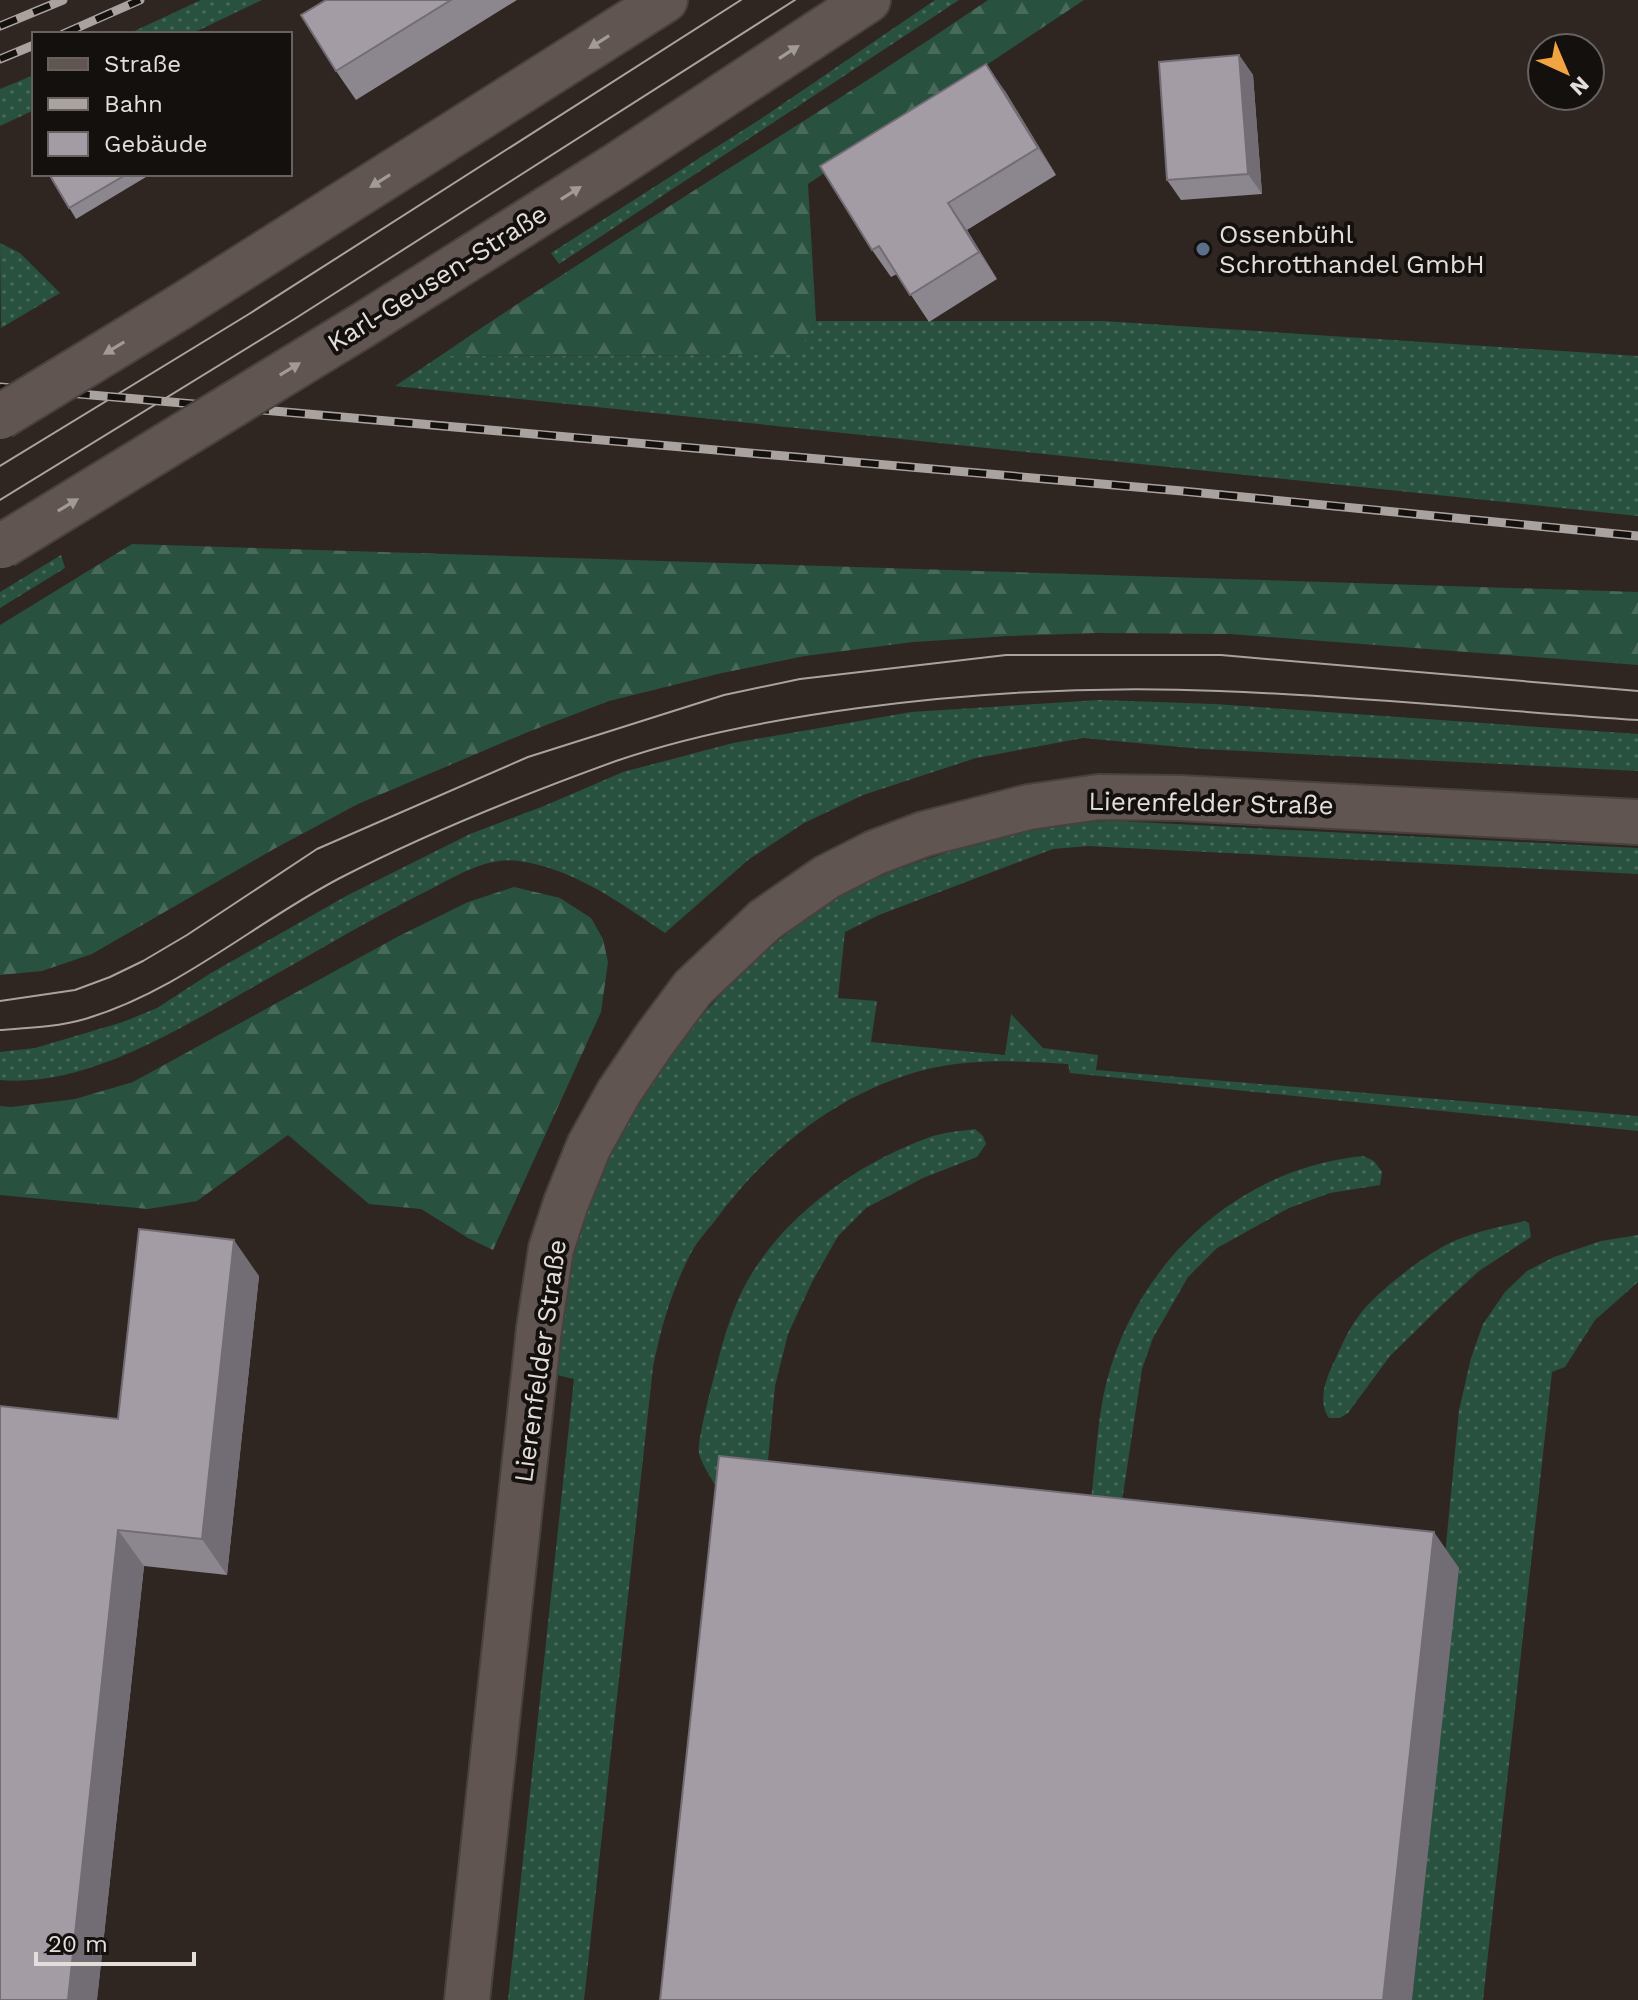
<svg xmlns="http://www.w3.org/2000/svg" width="1638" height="2000" font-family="'Work Sans',sans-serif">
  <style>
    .grass { fill: url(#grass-dots) }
    .forest { fill: url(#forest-firs) }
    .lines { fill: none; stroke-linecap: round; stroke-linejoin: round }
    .minor-casing { stroke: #48413d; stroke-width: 48 }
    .secondary-casing { stroke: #48413d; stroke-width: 48 }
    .minor { stroke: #605551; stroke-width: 44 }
    .secondary { stroke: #605551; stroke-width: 44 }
    .tram { stroke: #a9a29f; stroke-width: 2 }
    .rail-casing { stroke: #a9a29f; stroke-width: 9 }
    .rail { stroke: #14100e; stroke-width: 6; stroke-dasharray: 18; stroke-linecap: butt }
    .secondary-bridge-casing { stroke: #48413d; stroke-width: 48; stroke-linecap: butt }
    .secondary-bridge { stroke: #605551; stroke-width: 44 }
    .wall { fill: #8c868e }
    .shaded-wall { fill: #726d74 }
    .building { fill: #a39ca5; stroke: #726d74; stroke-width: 2 }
    .oneway { fill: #a29a96 }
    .service-dot { fill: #5c6f8a; stroke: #14100e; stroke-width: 3 }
    .labels { text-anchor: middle; stroke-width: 8; stroke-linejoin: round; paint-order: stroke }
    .poi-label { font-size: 26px; fill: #e4dedb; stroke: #14100e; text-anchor: start }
    .street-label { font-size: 26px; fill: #e4dedb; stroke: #14100e }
  </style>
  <defs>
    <pattern id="grass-dots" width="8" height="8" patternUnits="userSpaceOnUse" patternTransform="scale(2)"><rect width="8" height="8" fill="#29513f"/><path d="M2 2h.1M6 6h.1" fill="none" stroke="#486a5a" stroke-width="1.8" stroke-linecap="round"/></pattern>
    <pattern id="forest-firs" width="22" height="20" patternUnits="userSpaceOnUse" patternTransform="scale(2)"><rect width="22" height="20" fill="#29513f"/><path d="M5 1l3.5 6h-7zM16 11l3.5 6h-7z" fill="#486a5a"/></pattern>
  </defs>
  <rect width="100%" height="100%" fill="#2f2622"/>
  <path class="grass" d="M 201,0 L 262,0 L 191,34 L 128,34 Z
    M 935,0 L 959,0 L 559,264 L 551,253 L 762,118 Z
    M 34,75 L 34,110 L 0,126 L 0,89 Z
    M 0,243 L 20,253 L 60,293 L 1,328 Z
    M 816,321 L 1103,321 L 1638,356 L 1638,516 L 395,386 L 440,356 L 796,355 Z
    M 61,555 L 65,568 L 0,608 L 0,592 Z
    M 1099,700 L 1215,704 L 1638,734 L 1638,771 L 1202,749 L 1083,738 L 976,758 L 863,795 L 804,823 L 748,860 L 665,933 C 620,903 575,869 519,861 C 485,856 452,879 423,893 C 365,922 309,956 253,987 C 181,1028 86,1088 0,1080 L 0,1052 L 35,1048 L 123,1022 L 157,1008 L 211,973 L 348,895 L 470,834 L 544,806 L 623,772 L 733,743 L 911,712 Z
    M 1118,821 L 1638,848 L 1638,874 L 1088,846 L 1053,849 L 879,915 L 845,932 L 838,998 L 877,1001 L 871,1042 L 1005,1055 L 1011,1014 L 1043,1048 L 1098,1055 L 1096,1070 L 1638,1116 L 1638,1131 L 1070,1073 L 1068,1064 C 1021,1061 974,1058 928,1069 C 841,1090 766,1150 714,1222 C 705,1233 695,1244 689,1257 C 671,1292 661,1328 653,1367 L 584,2000 L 508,2000 L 574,1379 L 549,1373 C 558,1317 566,1262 586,1209 C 632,1086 721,974 831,902 C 874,875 923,860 971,845 C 991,839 1013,830 1034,826 C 1061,820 1091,822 1118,821 Z
    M 975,1129 L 983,1136 L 986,1144 L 977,1157 L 923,1178 L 866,1208 L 838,1236 L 812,1282 L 788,1334 L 775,1386 L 765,1493 L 667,2000 L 721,1496 C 715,1483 702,1466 699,1453 C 697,1440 712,1385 716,1369 C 724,1336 734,1302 752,1273 C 792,1209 862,1161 933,1136 C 946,1132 961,1131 975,1129 Z
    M 1363,1156 L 1374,1161 L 1382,1172 L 1380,1185 L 1330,1193 L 1289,1208 L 1217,1248 L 1188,1277 L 1153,1338 L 1142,1369 L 1122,1501 L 1091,1499 C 1096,1461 1097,1421 1106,1384 C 1136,1263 1238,1168 1363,1156 Z
    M 1525,1221 L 1529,1223 L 1531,1237 L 1479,1271 L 1441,1306 L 1390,1356 L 1348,1413 L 1340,1418 L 1329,1418 C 1318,1403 1325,1382 1332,1366 C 1340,1350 1347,1331 1358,1317 C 1374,1294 1423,1256 1448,1244 C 1472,1232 1499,1227 1525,1221 Z
    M 1638,1235 L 1638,1282 L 1595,1320 L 1565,1367 L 1552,1372 L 1483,2000 L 1412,2000 L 1455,1592 L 1444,1566 L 1459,1410 L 1471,1358 L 1483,1324 L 1505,1292 L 1527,1271 L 1554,1257 L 1601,1241 Z"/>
  <path class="forest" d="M 988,0 L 1084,0 L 808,184 L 816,321 L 797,355 L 440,356 C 620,233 808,123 988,0 Z
    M 132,544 L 1638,592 L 1638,665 L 1230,634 L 1097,633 L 1009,636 L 913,642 L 805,656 L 722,673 L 609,701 L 528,732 L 358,804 L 272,850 L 92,954 L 42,971 L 0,975 L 0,625 Z
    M 514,887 L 560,898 L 591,918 L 603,939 L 608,962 L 601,1012 L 493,1250 L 468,1238 L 421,1209 L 369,1204 L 288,1135 L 197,1201 L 148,1209 L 0,1195 L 0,1106 L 11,1107 L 75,1099 L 133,1082 L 397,937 L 468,902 Z"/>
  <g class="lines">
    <defs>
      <path id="minor" d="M 467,2000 L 539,1329 L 551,1249 L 566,1203 L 589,1146 L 619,1092 L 655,1039 L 693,988 L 765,920 L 827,877 L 874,853 L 924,834 L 1029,807 L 1099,797 L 1179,798 L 1638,822"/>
      <path id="secondary" d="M 180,307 L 665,0
        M 363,325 L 617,165 L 868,0"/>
    </defs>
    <use href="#minor" class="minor-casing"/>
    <use href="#secondary" class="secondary-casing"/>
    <use href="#minor" class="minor"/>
    <use href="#secondary" class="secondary"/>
    <path class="tram" d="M 0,466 L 249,314 L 741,0
      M 0,500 L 296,318 L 795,0
      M 0,1001 L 75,990 L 110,977 L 143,961 L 187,935 L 317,849 L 528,757 L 724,695 L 800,679 L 1006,655 L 1221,655 L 1638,691
      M 0,1030 C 28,1028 58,1027 85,1019 C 179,991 254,923 340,878 C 429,832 522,795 616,761 C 694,734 777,719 859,708 C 978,692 1098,686 1219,691 C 1358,696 1498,711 1638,720"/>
    <defs>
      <path id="rail" d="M 0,26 L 63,0
        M 63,34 L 140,0
        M 0,59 L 34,45
        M 0,387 L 1182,491 L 1638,536"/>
    </defs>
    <use href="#rail" class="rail-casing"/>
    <use href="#rail" class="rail"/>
    <defs>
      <path id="secondary-bridge" d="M 0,417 L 180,307
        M 2,546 L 363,325"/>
    </defs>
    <use href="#secondary-bridge" class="secondary-bridge-casing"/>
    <use href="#secondary-bridge" class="secondary-bridge"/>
  </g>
  <path class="wall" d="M 326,0 L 517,0 L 356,100 L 336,71 Z
    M 1239,55 L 1253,75 L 1262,194 L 1181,200 L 1167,180 Z
    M 1005,91 L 1056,175 L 967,230 L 997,279 L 929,322 L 897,274 L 891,277 L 872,250 Z
    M 49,174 L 151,174 L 76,219 Z
    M 259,1276 L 227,1575 L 144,1566 L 97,2000 L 118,1419 Z"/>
  <path class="shaded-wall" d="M 1239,55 L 1253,75 L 1262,194 L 1248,174 Z
    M 986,64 L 1005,91 L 1056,175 L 1038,148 Z
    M 948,203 L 967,230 L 997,279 L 979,252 Z
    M 234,1240 L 259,1276 L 227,1575 L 202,1539 Z
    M 118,1530 L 144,1566 L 97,2000 L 68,2000 Z
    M 1434,1532 L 1459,1568 L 1412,2000 L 1383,2000 Z"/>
  <path class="building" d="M 326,0 L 451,0 L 336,71 L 301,15 Z
    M 1239,55 L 1248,174 L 1167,180 L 1159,62 Z
    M 986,64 L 1038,148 L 948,203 L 979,252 L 910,295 L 879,246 L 872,250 L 820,166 Z
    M 49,174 L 127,174 L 69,208 Z
    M 139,1229 L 234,1240 L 202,1539 L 118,1530 L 68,2000 L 0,2000 L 0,1406 L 118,1419 Z
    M 719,1456 L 1434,1532 L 1383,2000 L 660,2000 Z"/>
  <defs><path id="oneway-solid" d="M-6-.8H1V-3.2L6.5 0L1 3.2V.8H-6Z" transform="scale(2)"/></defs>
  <g class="oneway">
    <use href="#oneway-solid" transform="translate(599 42) rotate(148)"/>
    <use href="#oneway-solid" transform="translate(789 52) rotate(-33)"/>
    <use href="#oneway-solid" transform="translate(380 181) rotate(148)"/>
    <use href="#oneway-solid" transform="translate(571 193) rotate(-32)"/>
    <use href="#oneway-solid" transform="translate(114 348) rotate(149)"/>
    <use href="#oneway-solid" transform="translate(290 369) rotate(-31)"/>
    <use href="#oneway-solid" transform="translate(68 505) rotate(-31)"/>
  </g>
  <circle class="service-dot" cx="1203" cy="249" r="8"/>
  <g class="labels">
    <g class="poi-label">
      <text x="1219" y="243">Ossenbühl<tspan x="1219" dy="30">Schrotthandel GmbH</tspan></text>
    </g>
    <g class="street-label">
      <text transform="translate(437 278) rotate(-32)" y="9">Karl-Geusen-Straße</text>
      <text transform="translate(1211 803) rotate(1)" y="9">Lierenfelder Straße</text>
      <text transform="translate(540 1361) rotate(-82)" y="9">Lierenfelder Straße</text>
    </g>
  </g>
  <rect x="32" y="32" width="260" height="144" fill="#14100e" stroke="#676260" stroke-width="2"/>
  <rect x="48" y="58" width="40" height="12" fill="#605551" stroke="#676260" stroke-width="2"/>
  <text x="104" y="72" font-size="24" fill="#e4dedb">Straße</text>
  <rect x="48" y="98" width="40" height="12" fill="#a9a29f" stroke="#676260" stroke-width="2"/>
  <text x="104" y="112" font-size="24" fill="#e4dedb">Bahn</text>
  <rect x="48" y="132" width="40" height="24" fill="#a39ca5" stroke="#676260" stroke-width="2"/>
  <text x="104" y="152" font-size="24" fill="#e4dedb">Gebäude</text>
  <g transform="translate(1566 72) rotate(136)"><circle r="38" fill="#14100e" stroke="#676260" stroke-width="2"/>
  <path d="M0-6L14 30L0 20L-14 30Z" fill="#f3a442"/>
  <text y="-12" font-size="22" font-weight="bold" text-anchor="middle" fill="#e4dedb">N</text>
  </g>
  <path d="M36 1952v12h158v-12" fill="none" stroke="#e4dedb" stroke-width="4"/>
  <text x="48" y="1952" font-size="24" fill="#e4dedb" stroke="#14100e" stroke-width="6" paint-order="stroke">20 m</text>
</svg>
